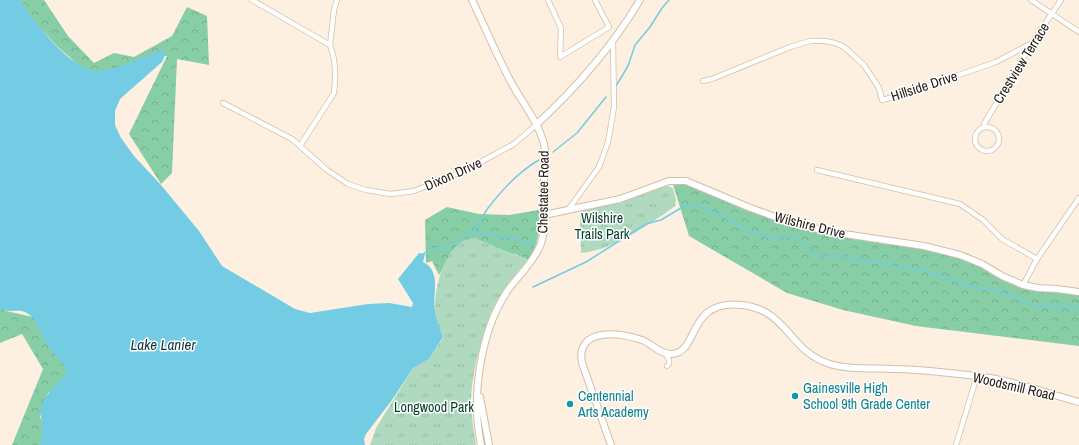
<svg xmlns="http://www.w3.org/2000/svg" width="1079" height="445" font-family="'Archivo Narrow',sans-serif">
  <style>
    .forest { fill: url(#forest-crowns) }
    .park { fill: url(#park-tufts) }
    .water { fill: #73cce4 }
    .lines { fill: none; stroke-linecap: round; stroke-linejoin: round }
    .stream { stroke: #73cce4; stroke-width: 1.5 }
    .street-casing { stroke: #d3bfa6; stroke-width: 6 }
    .secondary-casing { stroke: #d3bfa6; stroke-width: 8 }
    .street { stroke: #fff; stroke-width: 4.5 }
    .secondary { stroke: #fff; stroke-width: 6 }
    .culture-dot { fill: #0f9aa8; stroke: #fff; stroke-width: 1.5 }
    .labels { text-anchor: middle; stroke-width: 3; stroke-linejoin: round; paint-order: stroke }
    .street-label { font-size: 14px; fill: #231b12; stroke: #fff }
    .park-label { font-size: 14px; fill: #023e24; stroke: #fff }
    .culture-label { font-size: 14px; fill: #0d838f; stroke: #fff; text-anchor: start }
    .water-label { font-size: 15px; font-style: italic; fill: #0b3640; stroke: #fff }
  </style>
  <defs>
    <pattern id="forest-crowns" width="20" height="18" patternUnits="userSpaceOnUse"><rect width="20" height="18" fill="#87cda5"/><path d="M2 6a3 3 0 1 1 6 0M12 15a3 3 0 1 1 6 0" fill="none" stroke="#74af8d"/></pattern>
    <pattern id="park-tufts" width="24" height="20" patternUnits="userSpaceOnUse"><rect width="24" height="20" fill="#b0dac0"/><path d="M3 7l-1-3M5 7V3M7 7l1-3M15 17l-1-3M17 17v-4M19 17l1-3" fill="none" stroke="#97baa4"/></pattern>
  </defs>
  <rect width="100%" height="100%" fill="#fdf0e1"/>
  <path class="forest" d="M 20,0 L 44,0 L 68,36 L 94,63 L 114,53 L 134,57 L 172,36 L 187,7 L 207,16 L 209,65 L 177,59 L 172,173 L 161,184 L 129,134 L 167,56 L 156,54 L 103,75 L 84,70 L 57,46 L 30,17 Z
    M 671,178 L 694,181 L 771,216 L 841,234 L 967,253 L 1020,283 L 1079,291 L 1079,346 L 916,326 L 843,310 L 787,293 L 689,236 Z
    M 447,207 L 479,214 L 509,215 L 539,210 C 540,231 539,243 528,260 L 515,254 L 453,250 L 439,275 L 432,261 L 426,263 L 425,220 Z
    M 0,301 L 6,311 L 33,317 L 75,373 L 48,393 L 40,417 L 51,444 L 50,445 L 12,445 L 43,369 L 22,334 L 0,343 Z"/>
  <path class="park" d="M 665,185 L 673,188 L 676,200 L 675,206 C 652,223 611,251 581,253 L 580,210 L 626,200 Z
    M 475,238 L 528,260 C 517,273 506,285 498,299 C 484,323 472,372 471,399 C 471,415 474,430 476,445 L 370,445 L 376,428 L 413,368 L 429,359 L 443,338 C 441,331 437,324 436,317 C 432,294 442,253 463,241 C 467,239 471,239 475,238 Z"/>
  <path class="water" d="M 0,0 L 20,0 C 34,21 69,68 95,71 C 110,72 147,56 162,50 L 166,53 L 162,62 L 120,99 L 115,111 L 115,125 L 121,138 L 134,156 L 161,185 L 199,231 L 222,266 L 295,309 L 310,313 L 368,304 L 389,303 L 412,307 L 413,303 L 398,279 L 419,253 L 425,254 L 423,262 C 442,271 432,294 435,310 C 436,320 440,329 443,337 L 429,359 L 413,368 L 392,400 L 366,434 L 364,439 L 365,445 L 40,445 C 46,430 38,418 42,404 C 46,393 61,382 67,371 L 66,368 C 60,360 52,352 47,344 C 40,334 38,319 27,313 C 18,308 9,314 0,308 Z"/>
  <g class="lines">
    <path class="stream" d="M 616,86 L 628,66 L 635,45 L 650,27 L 662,8 L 669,0
      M 553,152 L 577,133 L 606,97
      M 473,231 L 539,244
      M 423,254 C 433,247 439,248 449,245 C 457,243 467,236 473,231 C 479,225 483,215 488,208 C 502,190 519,171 539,160
      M 533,287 L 586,262 L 646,224 L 661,220 L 686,205 C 697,202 723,217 734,223 C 738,225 740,228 744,229 C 752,231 766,238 773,239 C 779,239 786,236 792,237 C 804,240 811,254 823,256 C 834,257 843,253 853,260 L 868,261 L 929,272 L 972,287 L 995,290 L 1023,302 L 1038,307 L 1079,308"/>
    <defs>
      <path id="street" d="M 252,0 L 330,45 C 336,60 336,77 334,93 L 300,146
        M 548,0 L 561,28 L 560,57 L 609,27 L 595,0
        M 1031,0 L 1079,32
        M 330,45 L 334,10 L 337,0
        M 703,81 L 712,79 L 790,47 L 810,41 L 825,41 L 835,43 L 844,47 L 864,65 L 879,88 L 882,100 L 901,95 L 996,62 L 1032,43
        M 223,103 L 292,139 L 327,170 L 348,184 L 366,190 L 391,194 L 414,191 L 466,170 L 514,144 L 536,125
        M975 139a12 12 0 1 1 24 0a12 12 0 1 1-24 0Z
        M 984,127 L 984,124 L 1032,43 L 1061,0
        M 817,170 L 960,204 L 983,220 L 1002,239 L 1037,259
        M 568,210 L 599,167 L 608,142 L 614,107 L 613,40
        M 1023,285 L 1037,259 L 1079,198
        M 666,354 L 669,360 L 669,364 L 667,366
        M 956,445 L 977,376"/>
      <path id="secondary" d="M 472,0 C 485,27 497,56 511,82 C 522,103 542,126 545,150 C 547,164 543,180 543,195 C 542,212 547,230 540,246 C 533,263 518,276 508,290 C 480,331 471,397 481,445
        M 536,125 C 576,88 612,47 640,0
        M 544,215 L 620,199 L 669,181 L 686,181 L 748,207 L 792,223 L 831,232 L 924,246 L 960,255 L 982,264 L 1002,276 L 1023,285 L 1038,288 L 1057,289 L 1079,292
        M 480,397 L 489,445
        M 611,445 L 582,363 C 575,327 621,332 642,340 C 652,344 661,355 672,354 C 700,352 686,299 742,305 C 787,310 788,349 827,363 C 846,370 872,368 893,369 C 920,369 949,373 977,376 C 1012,380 1045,393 1079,402"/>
    </defs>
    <use href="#street" class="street-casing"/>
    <use href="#secondary" class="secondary-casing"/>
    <use href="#street" class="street"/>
    <use href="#secondary" class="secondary"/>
  </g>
  <g class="culture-dot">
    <circle cx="795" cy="396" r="4"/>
    <circle cx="570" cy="404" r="4"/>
  </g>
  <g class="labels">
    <g class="street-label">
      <text transform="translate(1021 63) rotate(-58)" y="5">Crestview Terrace</text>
      <text transform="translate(924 86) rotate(-18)" y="5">Hillside Drive</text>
      <text transform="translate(453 174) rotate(-24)" y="5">Dixon Drive</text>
      <text transform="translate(543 192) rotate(-89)" y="5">Chestatee Road</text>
      <text transform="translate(810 225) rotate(14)" y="5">Wilshire Drive</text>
      <text transform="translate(1014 386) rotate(13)" y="5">Woodsmill Road</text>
    </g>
    <g class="park-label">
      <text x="602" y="223">Wilshire<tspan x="602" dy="16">Trails Park</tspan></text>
      <text x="434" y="412">Longwood Park</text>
    </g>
    <g class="culture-label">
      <text x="803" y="393">Gainesville High<tspan x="803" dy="16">School 9th Grade Center</tspan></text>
      <text x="578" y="401">Centennial<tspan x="578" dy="16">Arts Academy</tspan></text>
    </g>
    <g class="water-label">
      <text x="163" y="350">Lake Lanier</text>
    </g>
  </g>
</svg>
